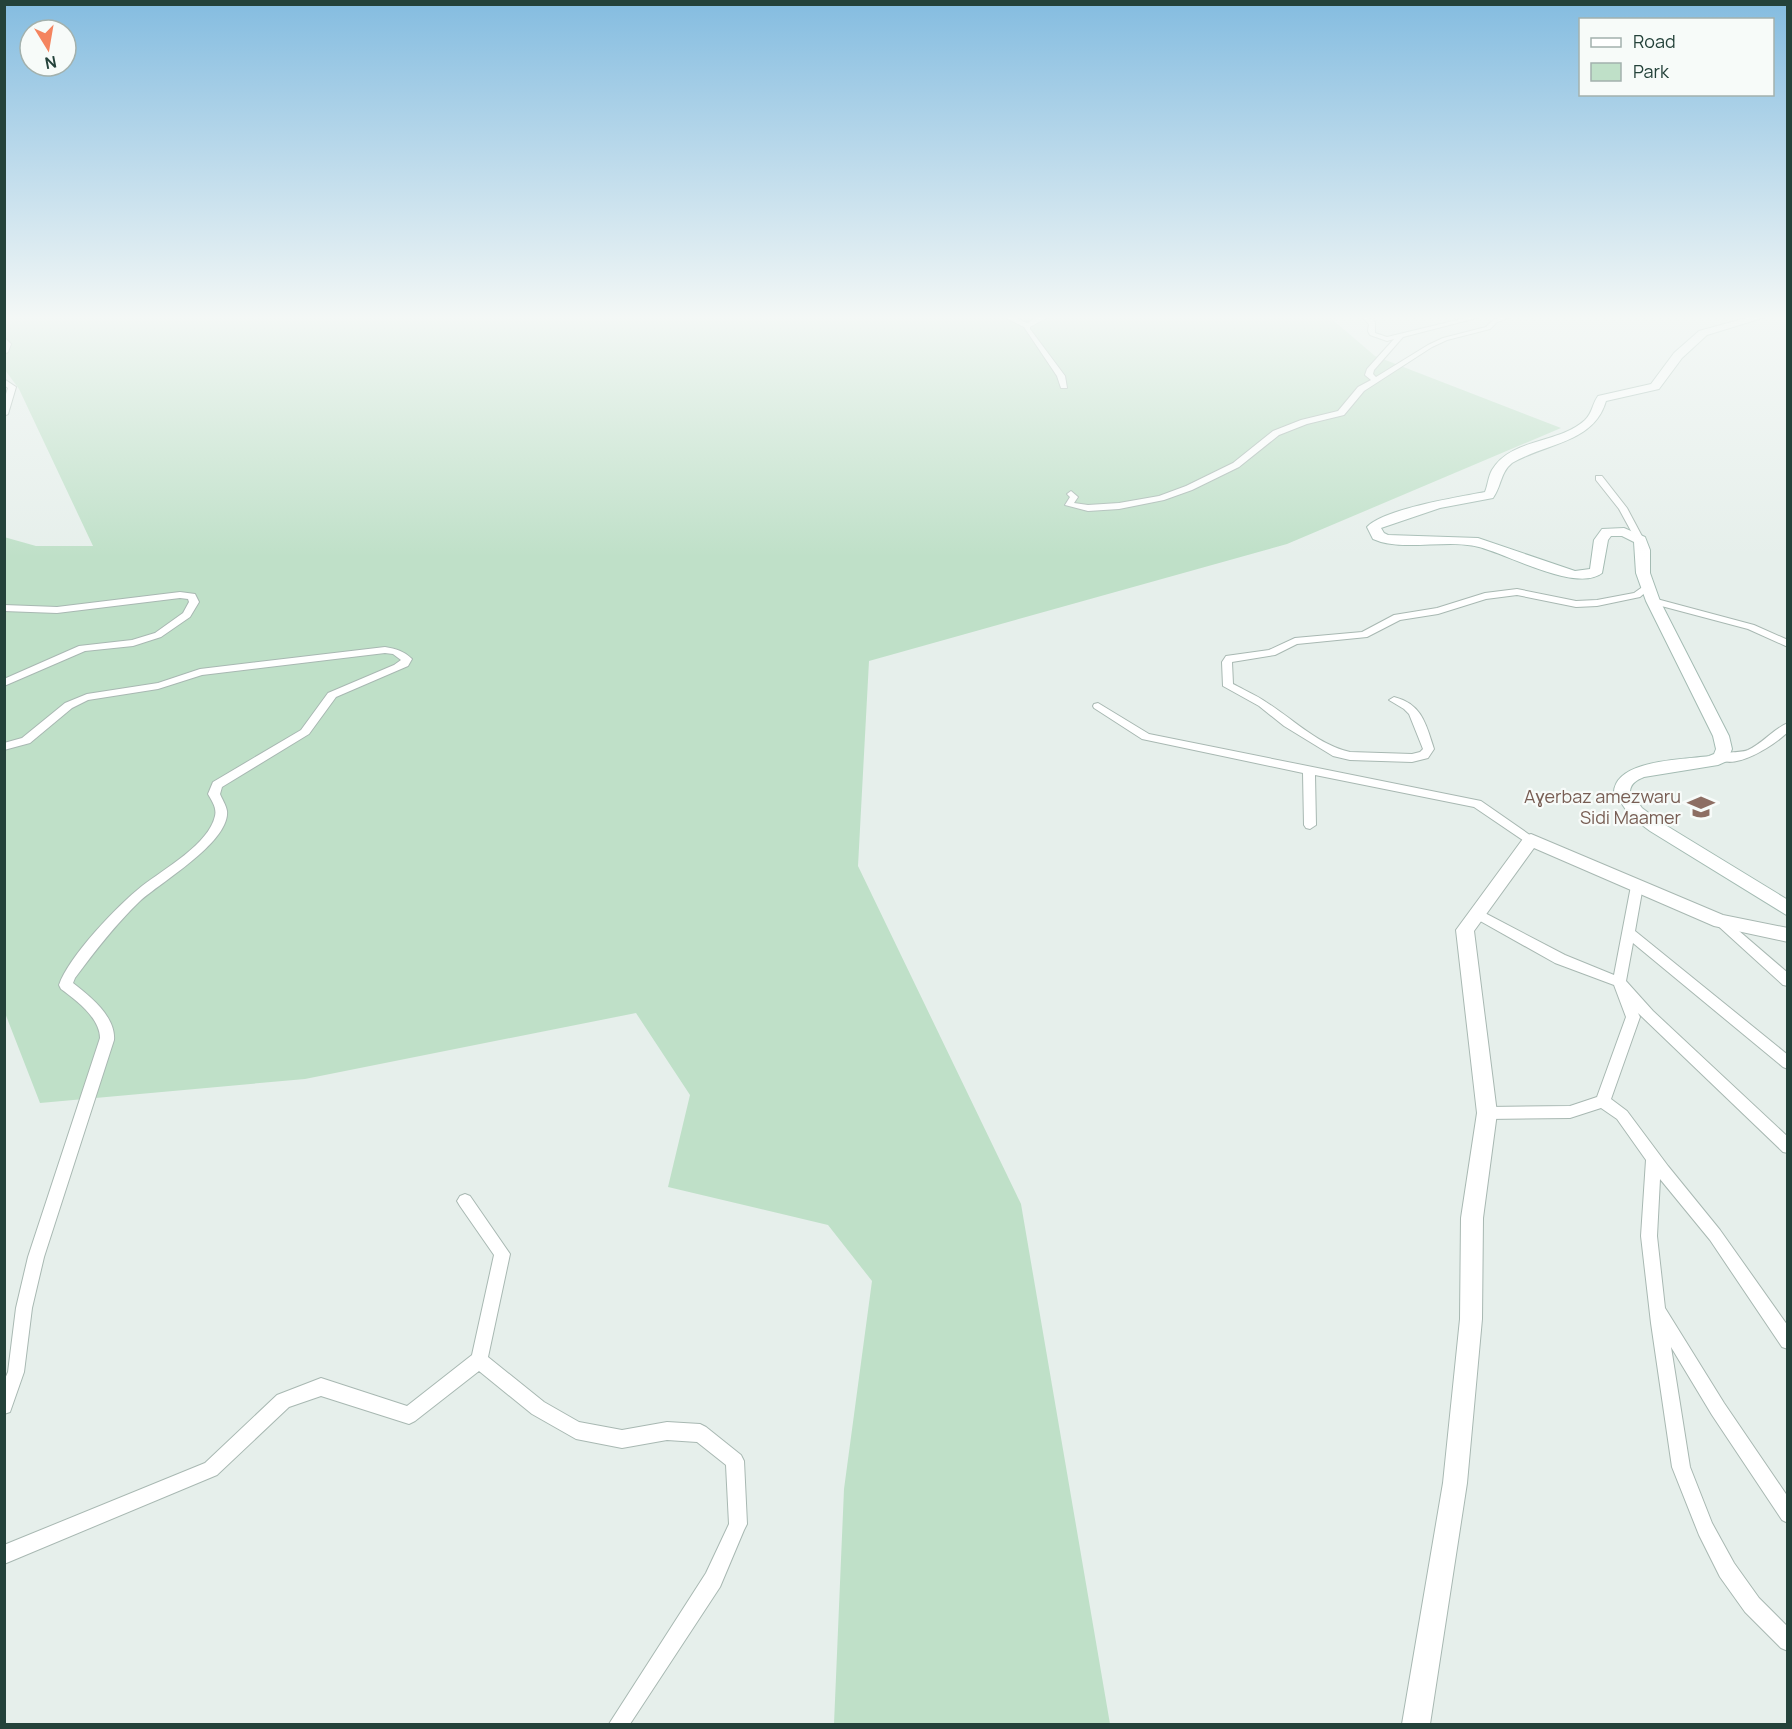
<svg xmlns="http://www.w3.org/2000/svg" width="1792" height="1729" font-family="Manrope,sans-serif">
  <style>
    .green { fill: #bfe0c8 }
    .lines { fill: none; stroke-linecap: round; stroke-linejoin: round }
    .minor-casing { stroke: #a8b8b2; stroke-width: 2 }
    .tertiary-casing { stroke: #a8b8b2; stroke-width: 2 }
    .secondary-casing { stroke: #a4bbb3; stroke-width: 2 }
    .minor { fill: #fff; fill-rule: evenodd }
    .tertiary { fill: #fff; fill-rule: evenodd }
    .secondary { fill: #fff; fill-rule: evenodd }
    .labels { text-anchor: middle; stroke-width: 4.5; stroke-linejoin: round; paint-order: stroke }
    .education-label { font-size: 18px; fill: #785e54; stroke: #f7fbf9; text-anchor: end }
  </style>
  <rect width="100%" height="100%" fill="#e6efeb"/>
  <path class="green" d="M 5,315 L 1327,315 L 1375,356 L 1561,428 L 1287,544 L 869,661 L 858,866 L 1021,1204 L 1110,1724 L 834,1724 L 844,1489 L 872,1281 L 828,1225 L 668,1187 L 690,1095 L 636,1013 L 305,1079 L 40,1103 L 5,1013 L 4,537 L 36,546 L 93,546 L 19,389 L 5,370 Z"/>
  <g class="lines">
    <defs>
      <path id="minor" d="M 1000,315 L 1008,315 L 1027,323 L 1041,315 L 1057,315 L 1046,318 L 1030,327 L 1030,329 L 1065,376 L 1067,388 L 1061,388 L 1057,376 L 1024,327 Z
        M 1359,315 L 1366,315 L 1375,322 L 1375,333 L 1387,337 L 1478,315 L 1488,315 L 1403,337 L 1374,370 L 1373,374 L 1376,377 L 1428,345 L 1443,338 L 1486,327 L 1493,320 L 1508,315 L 1517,315 L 1497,322 L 1490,329 L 1447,340 L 1432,347 L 1364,391 L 1344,415 L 1307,424 L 1279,435 L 1239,467 L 1192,490 L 1164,500 L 1119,509 L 1088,511 L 1065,505 L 1070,497 L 1067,494 L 1071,491 L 1078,497 L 1074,503 L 1088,505 L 1119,503 L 1159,496 L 1186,486 L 1233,463 L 1273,431 L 1301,420 L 1338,411 L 1358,387 L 1371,380 L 1365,375 L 1367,369 L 1394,339 L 1387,341 L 1370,335 L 1368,331 L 1369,324 Z
        M 4,337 L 11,344 L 8,352 L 4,354 Z
        M 4,379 L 16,387 L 8,414 L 4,416 L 4,400 L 8,388 L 4,385 Z
        M 1596,476 L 1602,476 L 1627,508 L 1644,540 L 1643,542 L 1637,542 L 1619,509 L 1596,480 Z
        M 1648,583 L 1653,586 L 1640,597 L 1597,606 L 1576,607 L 1517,595 L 1486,599 L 1438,614 L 1400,620 L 1367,637 L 1297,644 L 1275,655 L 1232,662 L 1233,684 C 1244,690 1256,695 1266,702 C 1293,719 1318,745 1350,752 L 1412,754 L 1420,752 L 1423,749 L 1409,714 L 1404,709 L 1389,700 L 1394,697 C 1422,704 1426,724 1434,749 L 1428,758 L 1412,762 L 1350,760 L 1333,756 L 1284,726 L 1259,706 L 1223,686 L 1222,662 L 1226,656 L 1269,650 L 1295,638 L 1362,632 L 1394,615 L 1437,608 L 1485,593 L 1517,589 L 1576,601 L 1597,600 L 1634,593 Z
        M 180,592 L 195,594 L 199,602 L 190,617 L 161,637 L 133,646 L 85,651 L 4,686 L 4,679 L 79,646 L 132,640 L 155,633 L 183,613 L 189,602 L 188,599 L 180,598 L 57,613 L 4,611 L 4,605 L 57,607 Z
        M 1653,598 L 1754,625 L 1788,640 L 1788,647 L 1748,629 L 1650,603 L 1648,601 Z
        M 385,647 C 396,649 404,651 412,659 L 408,666 L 336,697 L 309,734 L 222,787 L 220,794 C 222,799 226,805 227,811 C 230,842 161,882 140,901 C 116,924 95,951 75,978 L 73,983 C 90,996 116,1017 114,1040 L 44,1257 L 32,1308 L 24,1372 L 10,1412 L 4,1414 L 4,1381 L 8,1372 L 16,1308 L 28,1257 L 100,1038 C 100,1018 76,1000 61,989 L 59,985 C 69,956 118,905 142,886 C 164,869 209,844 215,816 C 217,808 212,801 208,794 L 213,782 L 301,730 L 328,693 L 394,665 L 401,660 L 393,654 L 385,653 L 202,675 L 158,689 L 88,700 L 72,708 L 30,743 L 4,750 L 4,743 L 22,738 L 65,703 L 87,694 L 158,683 L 200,669 Z
        M 1098,703 L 1149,734 L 1481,801 L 1537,840 L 1535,843 L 1527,843 L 1474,807 L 1315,775 L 1316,825 L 1310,829 L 1306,828 L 1304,825 L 1303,773 L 1142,739 L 1094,708 L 1093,706 L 1094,704 Z
        M 1788,723 L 1788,732 C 1774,745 1733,773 1716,757 C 1723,750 1738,754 1748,750 C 1763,743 1773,729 1788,723 Z
        M 1637,882 L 1643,886 L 1635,931 L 1788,1055 L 1788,1069 L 1783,1067 L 1633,943 L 1626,981 L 1653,1011 L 1788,1137 L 1788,1153 L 1783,1152 L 1638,1013 L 1640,1017 L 1611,1099 L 1627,1111 L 1668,1166 L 1720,1230 L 1788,1326 L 1788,1349 L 1782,1347 L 1710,1240 L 1660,1179 L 1657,1236 L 1665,1308 L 1724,1403 L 1788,1497 L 1788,1523 L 1782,1520 L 1712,1415 L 1671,1347 L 1690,1467 L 1712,1523 L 1734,1563 L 1759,1598 L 1788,1627 L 1788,1651 L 1781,1648 L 1745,1612 L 1720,1577 L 1699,1535 L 1672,1467 L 1651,1323 L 1641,1236 L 1646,1160 L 1617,1119 L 1601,1108 L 1570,1118 L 1487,1119 L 1482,1117 L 1480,1113 L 1482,1109 L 1487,1107 L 1570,1106 L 1597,1097 L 1626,1017 L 1614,985 L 1555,963 L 1473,917 L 1471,914 L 1473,911 L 1481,911 L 1565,955 L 1614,975 L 1631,886 Z
        M 1720,916 L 1724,918 L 1788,973 L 1788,986 L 1783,985 L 1716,924 L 1714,921 L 1716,918 Z
        M 465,1194 L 470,1196 L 510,1254 L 488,1357 L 544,1402 L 579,1422 L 622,1430 L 667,1422 L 700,1424 L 706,1427 L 741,1455 L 744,1461 L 747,1524 L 744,1530 L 720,1587 L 630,1724 L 609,1724 L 706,1573 L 729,1524 L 726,1465 L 697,1442 L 667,1440 L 622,1448 L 576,1439 L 532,1414 L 479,1371 L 415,1421 L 409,1424 L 321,1396 L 289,1407 L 217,1475 L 4,1564 L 4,1545 L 205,1463 L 277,1395 L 321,1378 L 407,1406 L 472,1355 L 494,1255 L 460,1206 L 457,1201 L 460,1196 Z"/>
      <path id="tertiary" d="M 1531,834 L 1723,915 L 1788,928 L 1788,942 L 1714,926 L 1534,848 L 1474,931 L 1497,1113 L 1483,1218 L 1482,1319 L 1467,1483 L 1430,1724 L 1402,1724 L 1443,1483 L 1460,1319 L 1461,1218 L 1477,1113 L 1456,930 L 1525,836 Z"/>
      <path id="secondary" d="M 1757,315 L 1772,315 L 1707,335 L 1682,358 L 1659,389 L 1606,401 C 1594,443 1546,443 1512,463 C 1500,473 1502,485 1493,498 L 1440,508 L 1381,528 L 1384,533 L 1388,535 L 1478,538 L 1575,571 L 1590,569 L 1594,540 L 1602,529 L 1624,528 L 1645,537 L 1650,550 L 1650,573 L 1660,601 L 1729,736 L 1732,749 L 1727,761 L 1718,765 L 1644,777 C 1637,780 1631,783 1630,791 L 1642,808 L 1662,823 L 1788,900 L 1788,916 L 1650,831 L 1630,816 L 1614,792 C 1616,759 1684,760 1709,756 L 1714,754 L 1716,749 L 1713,736 L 1646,601 L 1636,573 L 1634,542 L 1622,536 L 1611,536 L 1608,540 L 1602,573 C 1577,593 1507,554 1479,547 C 1448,539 1412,550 1381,542 L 1373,539 L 1367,527 C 1383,509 1459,497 1485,492 C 1488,485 1488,477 1492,470 C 1511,438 1559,444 1585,420 C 1593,412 1592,404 1598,396 L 1651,384 L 1674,353 L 1699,331 Z"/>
    </defs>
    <use href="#minor" class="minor-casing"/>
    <use href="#tertiary" class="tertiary-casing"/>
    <use href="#secondary" class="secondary-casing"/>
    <use href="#minor" class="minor"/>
    <use href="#tertiary" class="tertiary"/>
    <use href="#secondary" class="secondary"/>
  </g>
  <linearGradient id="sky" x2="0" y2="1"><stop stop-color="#84bce0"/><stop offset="0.57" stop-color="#f4f8f6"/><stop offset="1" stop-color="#f4f8f6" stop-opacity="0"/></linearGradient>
  <rect width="1792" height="557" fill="url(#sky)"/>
  <defs>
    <symbol id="school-bare" viewBox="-9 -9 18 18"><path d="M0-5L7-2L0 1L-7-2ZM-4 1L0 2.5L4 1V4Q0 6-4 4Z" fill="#8d6e63" stroke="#f7fbf9" stroke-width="2.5" paint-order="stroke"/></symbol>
  </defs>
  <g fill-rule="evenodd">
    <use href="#school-bare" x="1682" y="788" width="38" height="38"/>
  </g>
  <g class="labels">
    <g class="education-label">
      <text x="1681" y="803">Aɣerbaz amezwaru<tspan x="1681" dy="21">Sidi Maamer</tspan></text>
    </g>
  </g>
  <rect width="1792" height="1729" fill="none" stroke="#24423a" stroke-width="12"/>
  <rect x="1579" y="18" width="195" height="78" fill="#f7fbf9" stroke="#a3b1ad" stroke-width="1.5"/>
  <rect x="1591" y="38" width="30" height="9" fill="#ffffff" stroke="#a3b1ad" stroke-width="1.5"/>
  <text x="1633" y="48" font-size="18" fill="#24423a">Road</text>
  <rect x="1591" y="63" width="30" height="18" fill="#bfe0c8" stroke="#a3b1ad" stroke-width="1.5"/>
  <text x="1633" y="78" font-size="18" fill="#24423a">Park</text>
  <g transform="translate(48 48) rotate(169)"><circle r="28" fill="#f7fbf9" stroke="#a3b1ad" stroke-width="1.5"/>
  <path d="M0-4.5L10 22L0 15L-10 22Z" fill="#f4845f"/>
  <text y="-9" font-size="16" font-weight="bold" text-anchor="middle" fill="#24423a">N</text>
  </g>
</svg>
